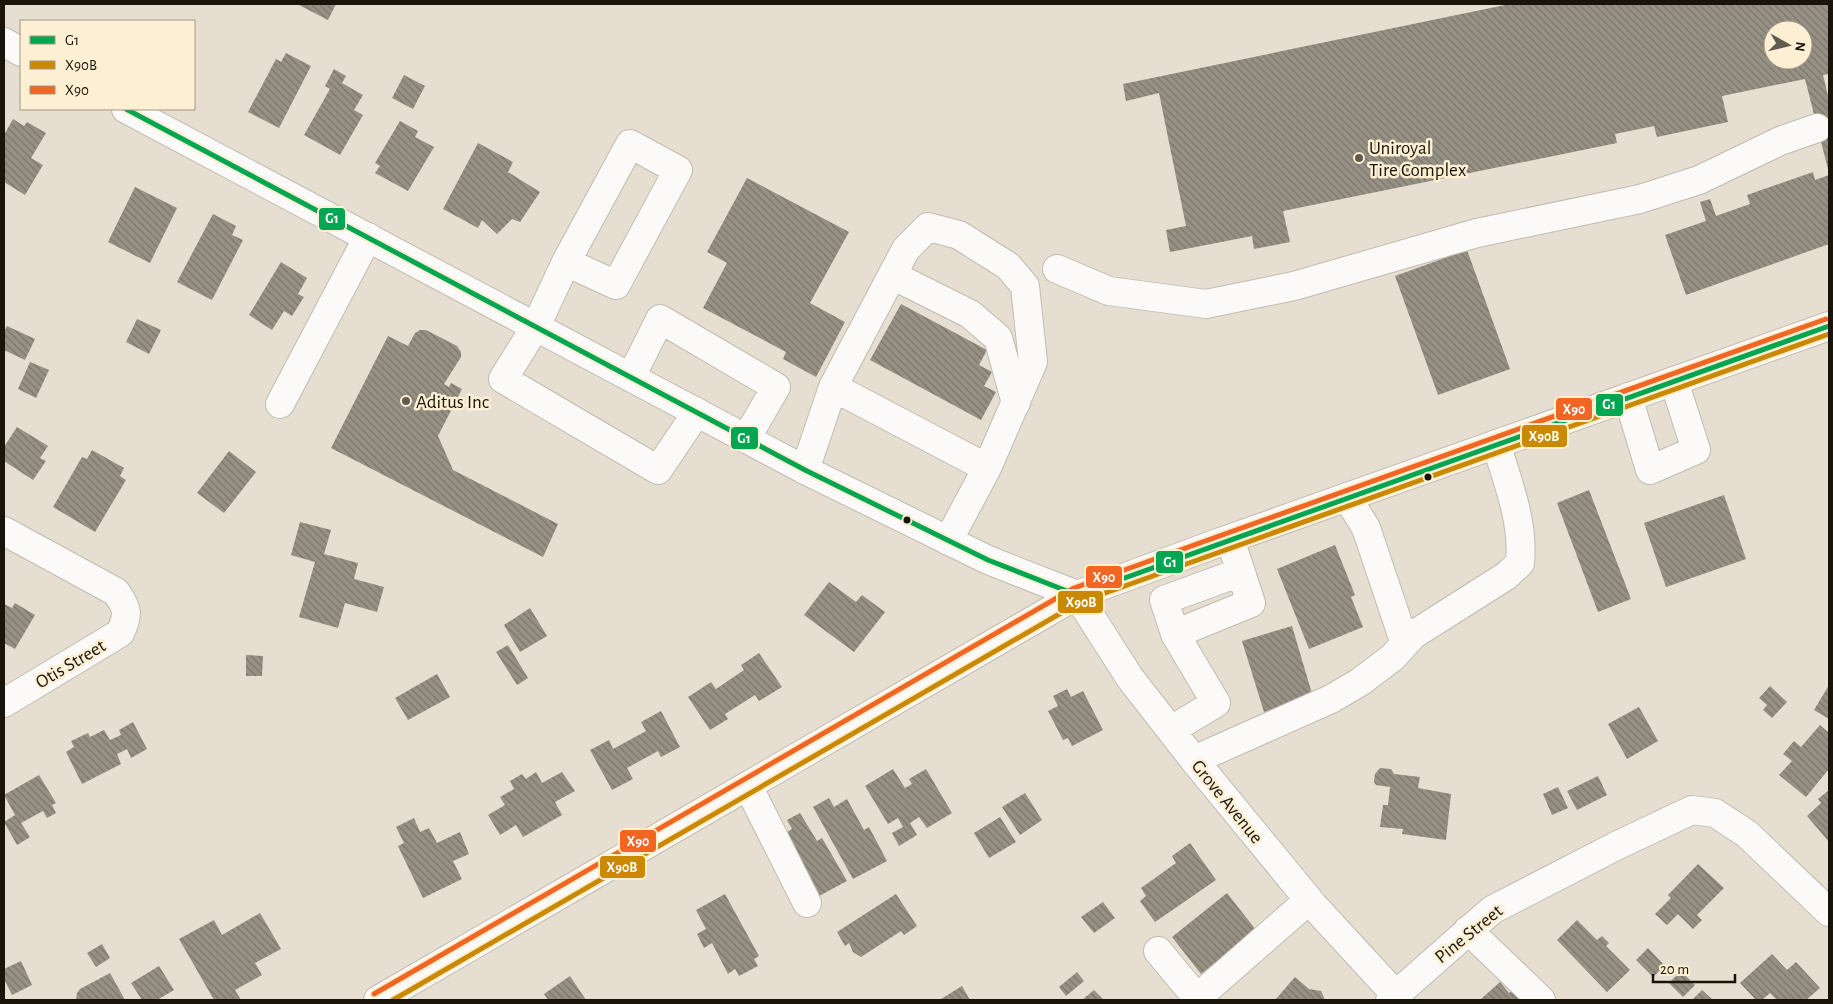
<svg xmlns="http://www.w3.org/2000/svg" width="1833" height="1004" font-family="'Alegreya Sans',sans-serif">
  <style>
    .building { fill: url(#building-back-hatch); fill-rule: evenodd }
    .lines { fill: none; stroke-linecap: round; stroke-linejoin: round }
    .minor-casing { stroke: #c1bbb0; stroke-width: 30 }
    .major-casing { stroke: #c1bbb0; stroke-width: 30 }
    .minor { stroke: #fbfaf8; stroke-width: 28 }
    .major { stroke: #fbfaf8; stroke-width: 28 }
    .bus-1-casing { stroke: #fdefd3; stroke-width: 9 }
    .bus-2-casing { stroke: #fdefd3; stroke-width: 9 }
    .bus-3-casing { stroke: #fdefd3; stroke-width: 9 }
    .bus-1 { stroke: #00a651; stroke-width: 5 }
    .bus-2 { stroke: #cb8902; stroke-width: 5 }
    .bus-3 { stroke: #f26522; stroke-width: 5 }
    .poi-dot { fill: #615b4f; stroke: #fdefd3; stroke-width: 2 }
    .bus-dot { fill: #19140a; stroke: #fdefd3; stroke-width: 2 }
    .labels { text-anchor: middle; stroke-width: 5; stroke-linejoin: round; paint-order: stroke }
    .poi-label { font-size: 19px; fill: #19140a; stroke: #fdefd3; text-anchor: start }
    .street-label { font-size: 19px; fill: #19140a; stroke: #fdefd3 }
    .line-badge { stroke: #fdefd3; stroke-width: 2 }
    .badge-label { font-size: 14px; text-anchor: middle; font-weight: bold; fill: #fff }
  </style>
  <defs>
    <pattern id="building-back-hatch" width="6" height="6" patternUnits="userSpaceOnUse" patternTransform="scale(1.25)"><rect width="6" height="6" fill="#979084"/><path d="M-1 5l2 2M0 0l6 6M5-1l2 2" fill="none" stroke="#7a746a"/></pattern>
  </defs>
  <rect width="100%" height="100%" fill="#e6ded0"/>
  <path class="building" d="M 297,4 L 336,4 L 328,20 Z
    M 1510,4 L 1829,4 L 1829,74 L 1823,75 L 1829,100 L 1829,173 L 1805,79 L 1722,96 L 1728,122 L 1657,137 L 1654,126 L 1615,134 L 1617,143 L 1283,211 L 1290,242 L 1254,249 L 1252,236 L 1170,252 L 1166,230 L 1186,226 L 1159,93 L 1126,101 L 1123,84 ZM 1773,30 L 1803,30 L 1803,60 L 1773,60 Z
    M 286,53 L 311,66 L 279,128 L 248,112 L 276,59 L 281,62 Z
    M 334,69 L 346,76 L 342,83 L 363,95 L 354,110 L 363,115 L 340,155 L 304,135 L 330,89 L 325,86 Z
    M 404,75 L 425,86 L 413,109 L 392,98 Z
    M 13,119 L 24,126 L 27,122 L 46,133 L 31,158 L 43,165 L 25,195 L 4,182 L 4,135 Z
    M 400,121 L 418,131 L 415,137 L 434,147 L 408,191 L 375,173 L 380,166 L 375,163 Z
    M 478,143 L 513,162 L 508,172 L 540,192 L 520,222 L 512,219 L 497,234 L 482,220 L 478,228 L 443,209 Z
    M 1813,172 L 1815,180 L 1829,175 L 1829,244 L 1686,295 L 1665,235 L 1706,221 L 1700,202 L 1710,199 L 1716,216 L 1750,204 L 1747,195 Z
    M 747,178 L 849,232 L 810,303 L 845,322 L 816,377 L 783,359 L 786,352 L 703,308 L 727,263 L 707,252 Z
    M 135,187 L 177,208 L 150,263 L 108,242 Z
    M 213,214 L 236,226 L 232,235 L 243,240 L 212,300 L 177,282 Z
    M 1467,250 L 1510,369 L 1438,395 L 1395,276 Z
    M 281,262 L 307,278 L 298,294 L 304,297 L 292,316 L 284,311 L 272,330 L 249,315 Z
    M 901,304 L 987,350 L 979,365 L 992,372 L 984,386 L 996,392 L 981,420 L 870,360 Z
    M 137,319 L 161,330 L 149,354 L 126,342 Z
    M 7,326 L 35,339 L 25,360 L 4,350 L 4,332 Z
    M 420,330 L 426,330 L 457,346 L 461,352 L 461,357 L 444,384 L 449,387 L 451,383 L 462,389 L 438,436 L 453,470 L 558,524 L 543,557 L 331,448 L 388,336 L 408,346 L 415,333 Z
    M 30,362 L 49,370 L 36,398 L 18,389 Z
    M 17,427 L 48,446 L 40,458 L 46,461 L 33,480 L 4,461 L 4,447 Z
    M 92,450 L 124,468 L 120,476 L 126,480 L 95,532 L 53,507 L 82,457 L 87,459 Z
    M 229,451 L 256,472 L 224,513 L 197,493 Z
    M 1589,490 L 1631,599 L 1598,612 L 1557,503 Z
    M 1724,495 L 1746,559 L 1666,587 L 1644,523 Z
    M 300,522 L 331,530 L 324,554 L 358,563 L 354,579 L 384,587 L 377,612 L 345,603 L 338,628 L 299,617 L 315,562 L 291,555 Z
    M 1335,545 L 1355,595 L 1351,597 L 1363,627 L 1309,649 L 1277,569 Z
    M 829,582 L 856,602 L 862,595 L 885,612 L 854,652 L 804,615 Z
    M 15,603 L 35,615 L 15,649 L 4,643 L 4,604 L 12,608 Z
    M 530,608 L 547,636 L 520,652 L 504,625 Z
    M 1292,626 L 1313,697 L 1264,712 L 1242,641 Z
    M 508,645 L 528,678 L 517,685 L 496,652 Z
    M 759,653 L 782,687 L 759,701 L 755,695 L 725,714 L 728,719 L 710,730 L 688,697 L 711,682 L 716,689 L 744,670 L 741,665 Z
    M 246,655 L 263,656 L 262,676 L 246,676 Z
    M 437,674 L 450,697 L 408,720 L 395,698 Z
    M 1829,685 L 1829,719 L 1814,710 Z
    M 1770,686 L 1787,702 L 1772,718 L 1763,710 L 1767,705 L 1759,698 Z
    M 1067,689 L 1071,697 L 1083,691 L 1103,730 L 1072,746 L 1068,738 L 1063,740 L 1048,711 L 1058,706 L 1053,696 Z
    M 1639,707 L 1658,741 L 1627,759 L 1608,724 Z
    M 661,711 L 680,747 L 661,757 L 658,751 L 627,768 L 633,779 L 612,790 L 590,750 L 609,740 L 613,749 L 646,731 L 641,722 Z
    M 133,722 L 147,749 L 131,758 L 127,749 L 117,754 L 121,764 L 82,784 L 66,752 L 74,747 L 71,741 L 88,733 L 90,737 L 104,730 L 110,740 L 121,735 L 119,730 Z
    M 1820,725 L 1829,733 L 1829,769 L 1806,797 L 1779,775 L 1792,761 L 1783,754 L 1794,741 L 1801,747 Z
    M 1380,768 L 1391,769 L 1394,774 L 1420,777 L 1418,788 L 1451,794 L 1446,840 L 1402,834 L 1403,829 L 1380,827 L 1383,805 L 1388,805 L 1390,787 L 1376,785 L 1374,782 L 1375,774 Z
    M 893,769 L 905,788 L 912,784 L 909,779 L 926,769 L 952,813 L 927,828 L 919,817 L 910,823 L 917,835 L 899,846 L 892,833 L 903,827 L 898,818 L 888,824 L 865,786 Z
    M 536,772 L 542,783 L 562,772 L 575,791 L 555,802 L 562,815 L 523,837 L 516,825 L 500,835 L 488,815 L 505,805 L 500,797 L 514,789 L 510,781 L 522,774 L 526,779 Z
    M 39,775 L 56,803 L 52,805 L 56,813 L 47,818 L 43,811 L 21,823 L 30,837 L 17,845 L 4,822 L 15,815 L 4,795 Z
    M 1598,776 L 1607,795 L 1577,810 L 1567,791 Z
    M 1558,787 L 1568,808 L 1552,815 L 1543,794 Z
    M 1829,790 L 1829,842 L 1807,816 L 1821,803 L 1818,799 Z
    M 1025,793 L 1042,820 L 1020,835 L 1002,807 Z
    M 829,798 L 834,807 L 847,799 L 864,830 L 869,827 L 887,861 L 853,879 L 813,807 Z
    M 800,813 L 817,841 L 822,838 L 847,881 L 819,896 L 804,869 L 779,837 L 792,829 L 787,820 Z
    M 1000,817 L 1016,842 L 989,858 L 974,833 Z
    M 414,818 L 420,832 L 429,828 L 437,843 L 460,832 L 469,854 L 453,861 L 462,879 L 423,898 L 398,846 L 404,843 L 396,827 Z
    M 1190,843 L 1216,880 L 1155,922 L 1140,901 L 1146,896 L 1141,888 L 1176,863 L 1172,856 Z
    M 1698,864 L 1724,888 L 1697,915 L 1702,920 L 1693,929 L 1678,914 L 1667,925 L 1655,914 L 1671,898 L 1668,895 Z
    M 1227,893 L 1256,930 L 1201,974 L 1172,937 Z
    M 725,894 L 759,956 L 754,959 L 758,966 L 739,976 L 735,969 L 728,974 L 712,943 L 704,948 L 697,934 L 706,929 L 696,910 Z
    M 896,894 L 917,926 L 904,935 L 901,931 L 861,957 L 853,952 L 849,943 L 845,946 L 837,932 Z
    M 1103,902 L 1115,918 L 1094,933 L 1081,917 Z
    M 260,913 L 281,949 L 255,963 L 262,975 L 235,990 L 241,1000 L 214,1000 L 179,939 L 214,920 L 222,935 Z
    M 1577,920 L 1597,940 L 1602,936 L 1609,943 L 1606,946 L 1630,970 L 1607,992 L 1557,940 Z
    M 102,944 L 110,958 L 96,967 L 87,953 Z
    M 1648,948 L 1665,966 L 1653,977 L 1636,960 Z
    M 1772,954 L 1787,970 L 1796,962 L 1820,988 L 1806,1000 L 1777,1000 L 1770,993 L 1762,1000 L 1756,1000 L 1740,983 Z
    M 21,961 L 32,985 L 12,995 L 4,979 L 4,969 Z
    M 159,966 L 174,990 L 157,1000 L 142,1000 L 131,983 Z
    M 1681,971 L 1695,985 L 1683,997 L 1669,983 Z
    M 1077,972 L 1084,981 L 1066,996 L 1059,987 Z
    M 110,973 L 125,1000 L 76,1000 L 77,993 L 80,989 Z
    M 570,976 L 586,1000 L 548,1000 L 544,994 Z
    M 1295,977 L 1309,989 L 1321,991 L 1325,1000 L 1275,1000 Z
    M 1500,982 L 1509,993 L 1513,990 L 1523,1000 L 1480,1000 Z
    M 962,986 L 970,1000 L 942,1000 L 941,999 Z
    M 1094,990 L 1104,1000 L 1082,1000 Z
    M 1702,990 L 1713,1000 L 1692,1000 Z"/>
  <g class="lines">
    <defs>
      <path id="minor" d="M 566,262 L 616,285 L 678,170 L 630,144 L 566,262 L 536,326 L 503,379 L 658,470 L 697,412
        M 1057,269 L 1109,291 L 1206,304 L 1294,286 L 1477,233 L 1640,199 L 1699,180 L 1780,141 L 1817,128
        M 892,275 L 970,314 L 998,338 L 1016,403
        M 631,377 L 660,319 L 776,387 L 746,439
        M 833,387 L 987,468
        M 1628,397 L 1650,470 L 1696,450 L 1674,381
        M 280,404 L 368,237
        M 805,470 L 833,387 L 906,249 L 928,227 L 959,235 L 1008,266 L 1025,286 L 1033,362 L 987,468 L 948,541
        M 1347,497 L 1366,528 L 1405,644
        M 4,531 L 116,592 C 128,609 129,614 120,633 L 4,703
        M 1077,595 L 1130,678 L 1194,760 L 1313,905 L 1395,994
        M 1175,634 L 1164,600 L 1241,572
        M 1171,730 L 1216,703 L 1175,634 L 1251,603 L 1230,539
        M 1194,760 L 1331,699 L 1360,682 L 1393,657 L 1413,635 L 1506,576 L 1520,563 C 1524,523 1508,482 1496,444
        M 748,786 L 807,903
        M 1468,930 L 1541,1000
        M 1158,951 L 1197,998 L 1309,900
        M 1390,1000 L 1492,910 L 1616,846 L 1692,810 L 1715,813 L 1747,834 L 1829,912"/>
      <path id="major" d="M 4,42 L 21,52
        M 126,109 L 805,470 L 988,560 L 1077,595
        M 378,1000 L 1077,595 L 1215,544 L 1829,326"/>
    </defs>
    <use href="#minor" class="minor-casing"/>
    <use href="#major" class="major-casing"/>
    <use href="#minor" class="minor"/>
    <use href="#major" class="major"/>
    <defs>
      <path id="bus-1" d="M 126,109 L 805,470 L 988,560 L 1077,595 L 1829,326"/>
      <path id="bus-2" d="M 393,1000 L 1080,602 L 1829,334"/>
      <path id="bus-3" d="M 374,994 L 1074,588 L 1826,319"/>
    </defs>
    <use href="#bus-1" class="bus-1-casing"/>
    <use href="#bus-2" class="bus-2-casing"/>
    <use href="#bus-3" class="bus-3-casing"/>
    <use href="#bus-1" class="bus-1"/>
    <use href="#bus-2" class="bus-2"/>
    <use href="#bus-3" class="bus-3"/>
  </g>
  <g class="poi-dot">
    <circle cx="1359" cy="158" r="5"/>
    <circle cx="406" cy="401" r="5"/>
  </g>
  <g class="bus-dot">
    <circle cx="1428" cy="477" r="4.5"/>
    <circle cx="907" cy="520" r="4.5"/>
  </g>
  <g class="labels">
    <g class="poi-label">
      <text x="1369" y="154">Uniroyal<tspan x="1369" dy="22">Tire Complex</tspan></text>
      <text x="416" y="408">Aditus Inc</text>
    </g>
    <g class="street-label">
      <text transform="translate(70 663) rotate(-31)" y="7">Otis Street</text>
      <text transform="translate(1228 801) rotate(51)" y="7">Grove Avenue</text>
      <text transform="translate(1468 933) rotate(-39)" y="7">Pine Street</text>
    </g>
  </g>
  <g class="line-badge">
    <rect x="318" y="207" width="28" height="24" rx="5" fill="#00a651"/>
    <rect x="1595" y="393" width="29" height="24" rx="5" fill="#00a651"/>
    <rect x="1555" y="397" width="38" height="24" rx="5" fill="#f26522"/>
    <rect x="1521" y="424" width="47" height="24" rx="5" fill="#cb8902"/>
    <rect x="730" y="426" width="29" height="24" rx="5" fill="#00a651"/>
    <rect x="1155" y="550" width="29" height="24" rx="5" fill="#00a651"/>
    <rect x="1085" y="565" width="38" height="24" rx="5" fill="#f26522"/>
    <rect x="1057" y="590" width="47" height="24" rx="5" fill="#cb8902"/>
    <rect x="619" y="829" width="38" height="24" rx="5" fill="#f26522"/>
    <rect x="599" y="855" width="47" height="24" rx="5" fill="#cb8902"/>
  </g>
  <g class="badge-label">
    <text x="332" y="223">G1</text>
    <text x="1609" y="409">G1</text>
    <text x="1574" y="414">X90</text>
    <text x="1544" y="441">X90B</text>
    <text x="744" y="443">G1</text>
    <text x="1170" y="567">G1</text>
    <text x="1104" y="582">X90</text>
    <text x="1081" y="607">X90B</text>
    <text x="638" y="846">X90</text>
    <text x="622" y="872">X90B</text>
  </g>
  <rect width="1833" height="1004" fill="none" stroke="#19140a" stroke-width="10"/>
  <rect x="20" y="20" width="175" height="90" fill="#fdefd3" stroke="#a29783"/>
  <rect x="30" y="36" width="25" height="8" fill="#00a651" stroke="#a29783"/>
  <text x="65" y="45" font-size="15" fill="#19140a">G1</text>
  <rect x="30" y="61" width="25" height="8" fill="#cb8902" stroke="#a29783"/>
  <text x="65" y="70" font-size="15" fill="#19140a">X90B</text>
  <rect x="30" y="86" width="25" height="8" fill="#f26522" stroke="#a29783"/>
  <text x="65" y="95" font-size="15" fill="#19140a">X90</text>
  <g transform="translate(1788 45) rotate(98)"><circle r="24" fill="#fdefd3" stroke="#a29783"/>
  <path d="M0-4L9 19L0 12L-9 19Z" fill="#615b4f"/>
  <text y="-8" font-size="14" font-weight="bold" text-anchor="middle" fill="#19140a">N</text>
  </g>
  <path d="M1653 974v8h82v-8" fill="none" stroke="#19140a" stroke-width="2.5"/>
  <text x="1660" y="974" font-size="15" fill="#19140a" stroke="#fdefd3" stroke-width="4" paint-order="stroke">20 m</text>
</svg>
